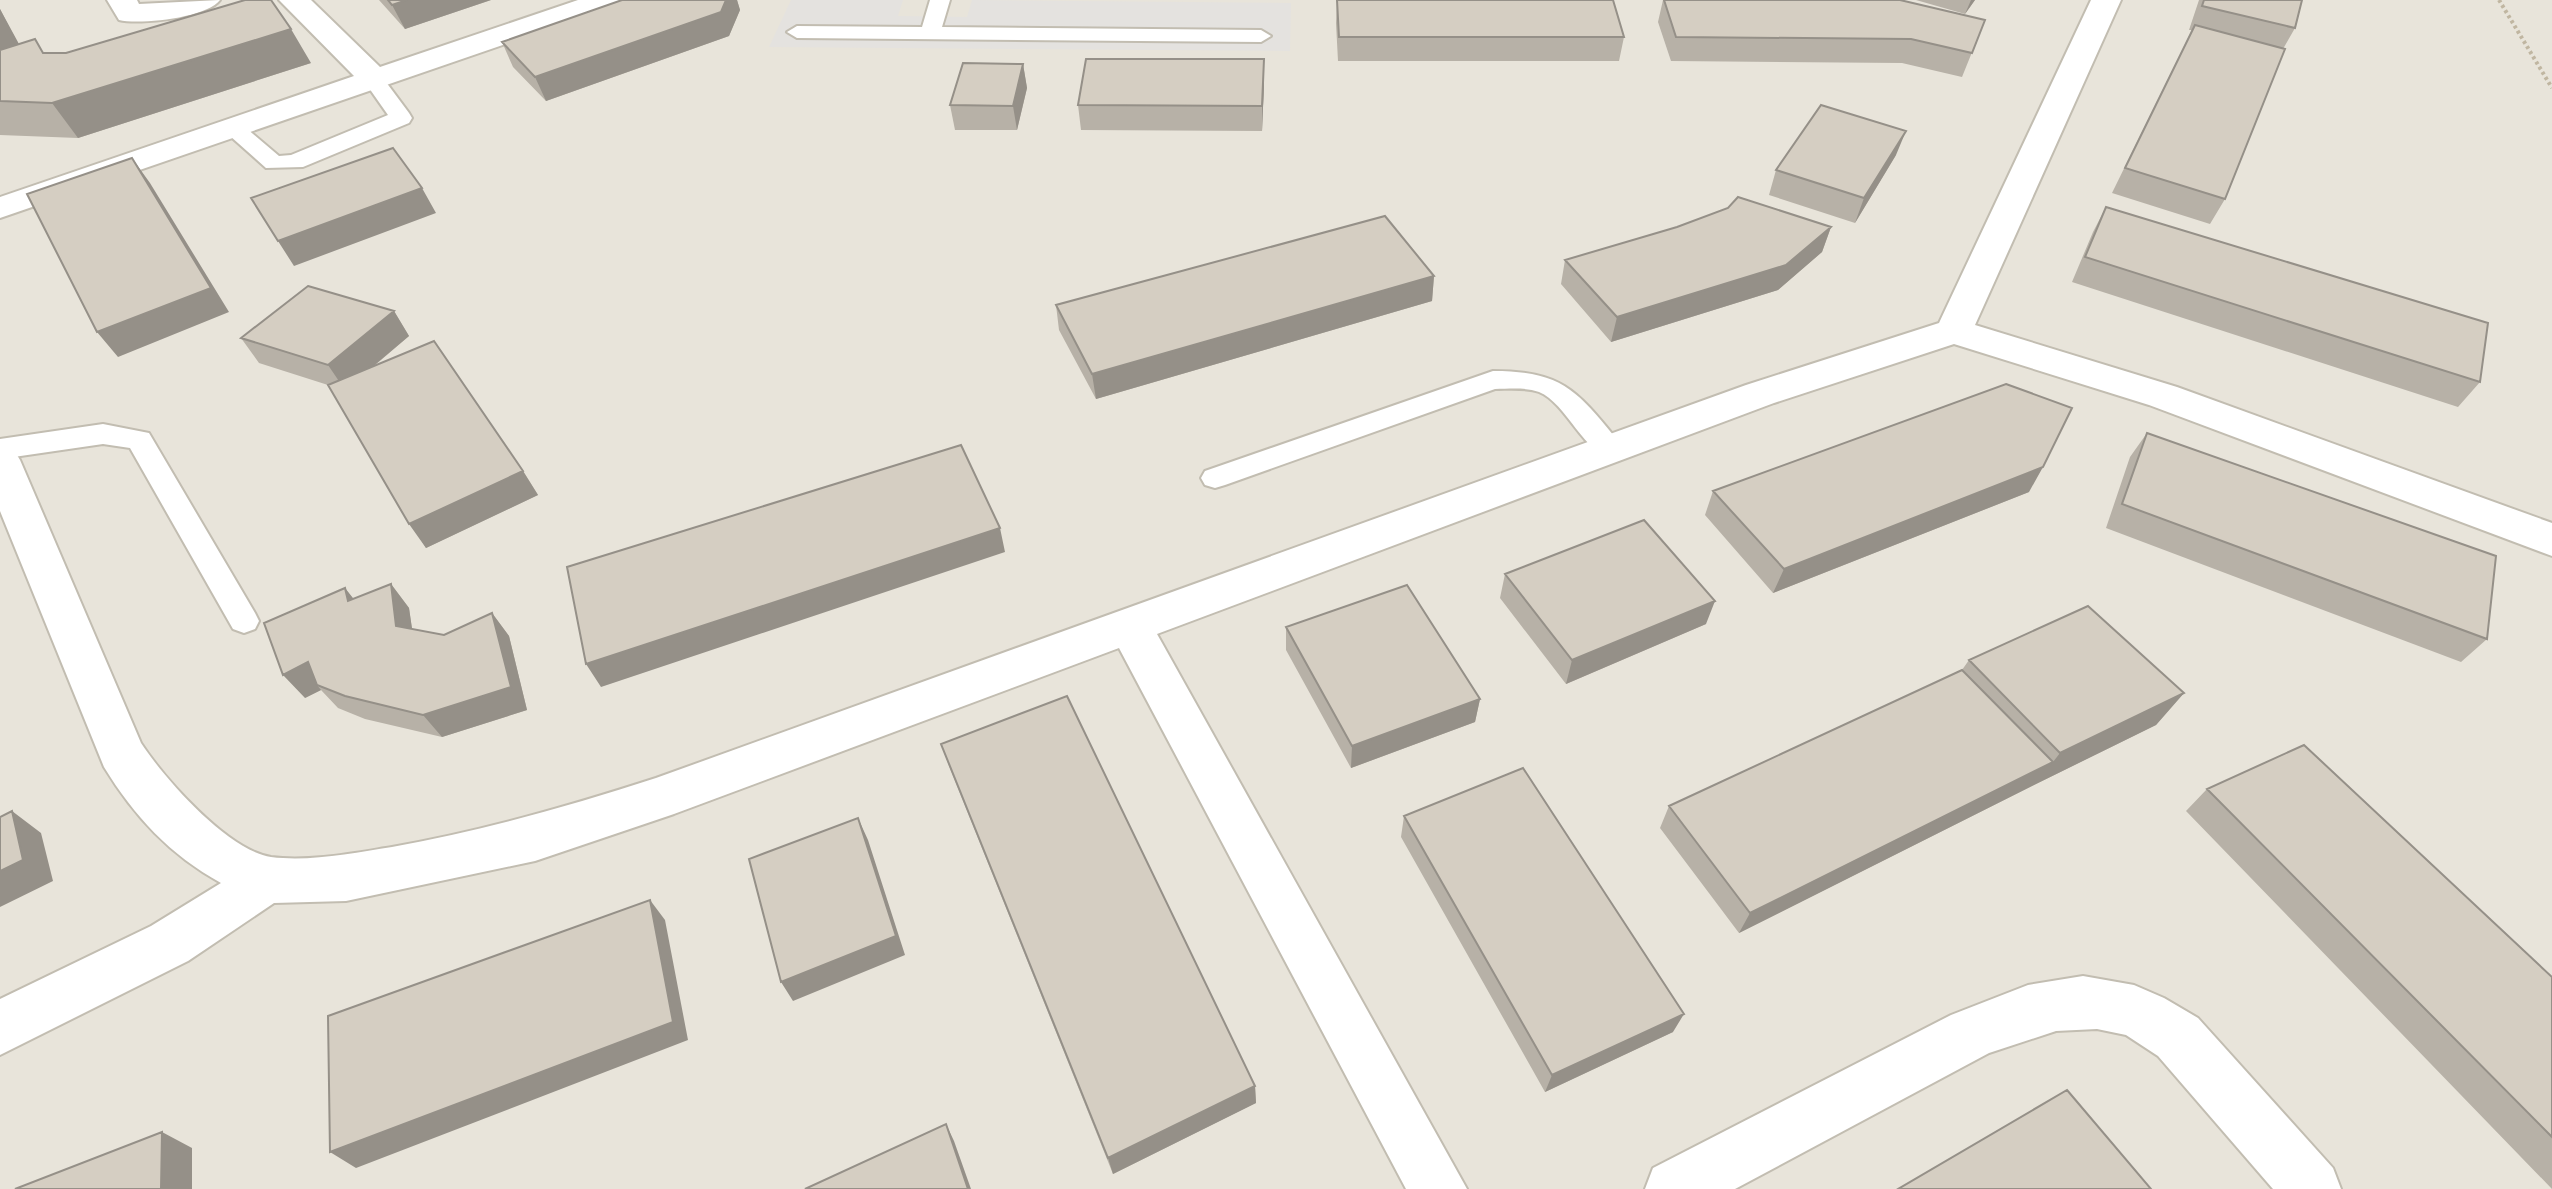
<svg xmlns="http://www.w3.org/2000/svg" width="2552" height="1189" font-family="'PT Sans Narrow',sans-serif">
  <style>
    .residential { fill: #e8e4da }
    .parking { fill: #e4e2df }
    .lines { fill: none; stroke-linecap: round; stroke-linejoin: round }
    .lane-casing { stroke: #c2bdb1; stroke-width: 4 }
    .street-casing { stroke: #c2bdb1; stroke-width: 4 }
    .path { stroke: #c0b6a1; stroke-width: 4; stroke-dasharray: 3 3; stroke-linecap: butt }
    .lane { fill: #fff; fill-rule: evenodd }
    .street { fill: #fff; fill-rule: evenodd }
    .wall { fill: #b7b1a7 }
    .shaded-wall { fill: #959088 }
    .building { fill: #d5cec2; stroke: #959088; stroke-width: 2 }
  </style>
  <rect width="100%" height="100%" fill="#f4f2eb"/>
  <path class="residential" d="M 0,0 L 2552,0 L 2552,1189 L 0,1189 Z"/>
  <path class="parking" d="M 791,0 L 903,0 L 898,16 L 967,17 L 972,0 L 1291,3 L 1290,51 L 769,47 Z"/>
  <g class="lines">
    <defs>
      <path id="lane" d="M 930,0 L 950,0 L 942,27 L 1261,30 L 1271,36 L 1261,42 L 797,38 L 787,32 L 797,26 L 922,27 Z
        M 373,72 L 380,74 L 409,113 L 412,118 L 409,123 L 303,167 L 266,168 L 221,128 L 232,121 L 240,123 L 279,156 L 291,155 L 388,115 L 362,78 Z
        M 1493,371 C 1563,371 1577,391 1619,442 L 1623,449 L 1619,456 C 1588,465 1569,404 1539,392 C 1526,387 1509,389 1495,389 L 1225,485 L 1215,488 L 1205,485 L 1201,478 L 1205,471 Z
        M 103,424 L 149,433 L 255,613 L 259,621 L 255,629 L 244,633 L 233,629 L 130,448 L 103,444 L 0,459 L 0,439 Z"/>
      <path id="street" d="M 107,0 L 137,0 L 139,4 L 220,0 C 207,18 139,25 119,20 Z
        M 279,0 L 311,0 L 380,67 L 578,0 L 621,0 L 616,6 L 0,218 L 0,197 L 354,76 Z
        M 2091,0 L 2121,0 L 1975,325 L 2177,387 L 2552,523 L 2552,556 L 2149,405 L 1954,344 L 1774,403 L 1157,634 L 1467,1189 L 1406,1189 L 1119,648 L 674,814 L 535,861 L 346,901 L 274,903 L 188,961 L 0,1055 L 0,999 L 151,926 L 221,883 C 170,855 134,816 104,767 L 0,511 L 0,445 L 14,450 L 20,460 L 141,743 C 164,778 227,850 271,857 C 309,862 354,853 392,847 C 483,831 569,806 656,778 L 1746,385 L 1939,323 Z
        M 2083,976 L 2134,985 L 2164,998 L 2198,1018 L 2333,1168 L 2341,1189 L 2273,1189 L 2158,1056 L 2126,1035 L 2097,1029 L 2056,1031 L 1989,1053 L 1735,1189 L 1645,1189 L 1653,1168 L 1951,1015 L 2028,985 Z"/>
    </defs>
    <use href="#lane" class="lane-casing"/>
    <use href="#street" class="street-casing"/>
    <path class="path" d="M 2499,0 L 2552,88"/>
    <use href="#lane" class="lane"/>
    <use href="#street" class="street"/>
  </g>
  <path class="wall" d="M 379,0 L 491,0 L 405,29 Z
    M 622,0 L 737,0 L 740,10 L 729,36 L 546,101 L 513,67 L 502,42 Z
    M 1337,0 L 1624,37 L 1619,61 L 1338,61 L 1336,23 Z
    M 1663,0 L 1900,0 L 1985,20 L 1962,77 L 1902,63 L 1671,61 L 1658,22 Z
    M 1916,0 L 1975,0 L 1965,14 Z
    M 2199,0 L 2302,0 L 2295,28 L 2283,49 L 2225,199 L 2210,224 L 2112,193 L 2192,30 L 2189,30 Z
    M 0,9 L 18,44 L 46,53 L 311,63 L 78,138 L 0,135 Z
    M 1023,64 L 1027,88 L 1017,130 L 955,130 L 950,105 Z
    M 1264,84 L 1262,131 L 1081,130 L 1078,105 Z
    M 1896,155 L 1855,223 L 1769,195 L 1776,170 Z
    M 2106,207 L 2480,382 L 2458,407 L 2072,282 L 2093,232 Z
    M 1831,227 L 1822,252 L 1778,290 L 1611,342 L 1561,284 L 1565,260 Z
    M 1434,276 L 1432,301 L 1096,399 L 1059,330 L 1056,305 Z
    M 394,311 L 409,336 L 374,366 L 523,471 L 538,495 L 426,548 L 328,385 L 259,363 L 241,338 Z
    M 2147,433 L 2487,639 L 2461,662 L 2106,528 L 2130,457 Z
    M 1713,491 L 2029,492 L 1773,593 L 1705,515 Z
    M 1505,574 L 1706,624 L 1566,684 L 1500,598 Z
    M 391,584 L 409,608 L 412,629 L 444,635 L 492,613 L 509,636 L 527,710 L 442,737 L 365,719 L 338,708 L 321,690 L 305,698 L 345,588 L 353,599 Z
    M 1286,627 L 1480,699 L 1475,722 L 1351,768 L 1286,650 Z
    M 1969,660 L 2184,693 L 2156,725 L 2036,784 L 1739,933 L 1660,828 L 1669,806 L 1962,670 Z
    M 941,744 L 1255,1086 L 1256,1103 L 1113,1174 L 949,766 Z
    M 2207,789 L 2552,977 L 2552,1189 L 2186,811 Z
    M 1404,816 L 1673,1032 L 1545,1092 L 1401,837 Z"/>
  <path class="shaded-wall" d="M 407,0 L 491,0 L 405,29 L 392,5 Z
    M 726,0 L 737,0 L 740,10 L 729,36 L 546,101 L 535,77 Z
    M 1971,0 L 1975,0 L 1965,14 Z
    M 0,9 L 19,44 L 0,50 Z
    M 291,29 L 311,63 L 78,138 L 52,103 Z
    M 1264,59 L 1264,84 L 1262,131 L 1262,106 Z
    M 1023,64 L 1027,88 L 1017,130 L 1013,106 Z
    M 1906,131 L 1896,155 L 1855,223 L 1864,198 Z
    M 132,158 L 150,183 L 229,312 L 118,357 L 97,332 Z
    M 422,188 L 436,213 L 294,266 L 278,241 Z
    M 1831,227 L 1822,252 L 1778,290 L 1611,342 L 1617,317 Z
    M 1434,276 L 1432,301 L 1096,399 L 1092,374 Z
    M 394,311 L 409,336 L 345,390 L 328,365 Z
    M 2043,467 L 2029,492 L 1773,593 L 1784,569 Z
    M 523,471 L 538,495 L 426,548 L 409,524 Z
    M 1000,528 L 1005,552 L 601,687 L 586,664 Z
    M 391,584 L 409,608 L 415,649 L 396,626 Z
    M 345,588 L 364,612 L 348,601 Z
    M 1715,601 L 1706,624 L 1566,684 L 1572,660 Z
    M 492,613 L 509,636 L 527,710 L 442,737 L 423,715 Z
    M 308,662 L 317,685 L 321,690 L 305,698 L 283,675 Z
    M 2184,693 L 2156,725 L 2036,784 L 1739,933 L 1750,913 L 2053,762 L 2060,753 Z
    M 1480,699 L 1475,722 L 1351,768 L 1352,746 Z
    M 12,811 L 41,833 L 53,881 L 0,907 L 0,871 Z
    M 858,818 L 868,840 L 905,955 L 793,1001 L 781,982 Z
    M 650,900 L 665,920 L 688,1040 L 356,1168 L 330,1152 Z
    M 1684,1014 L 1673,1032 L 1545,1092 L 1552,1075 Z
    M 1255,1086 L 1256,1103 L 1113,1174 L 1108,1158 Z
    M 946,1124 L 954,1141 L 971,1189 L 968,1189 Z
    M 162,1132 L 192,1148 L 192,1189 L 161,1189 Z"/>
  <path class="building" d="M 245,0 L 271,0 L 291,29 L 52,103 L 0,101 L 0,50 L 35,39 L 43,53 L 66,53 Z
    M 388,0 L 407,0 L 392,5 Z
    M 622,0 L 726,0 L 721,12 L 535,77 L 502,42 Z
    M 1337,0 L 1613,0 L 1624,37 L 1339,37 Z
    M 1664,0 L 1900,0 L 1985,20 L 1972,53 L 1911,39 L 1676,37 Z
    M 2204,0 L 2302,0 L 2295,28 L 2202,6 Z
    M 2195,25 L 2285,49 L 2225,199 L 2125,168 Z
    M 1086,59 L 1264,59 L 1262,106 L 1078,105 Z
    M 963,63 L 1023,64 L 1013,106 L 950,105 Z
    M 1821,105 L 1906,131 L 1864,198 L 1776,170 Z
    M 393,148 L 422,188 L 278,241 L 251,198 Z
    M 132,158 L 211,288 L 97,332 L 27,194 Z
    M 1738,197 L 1831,227 L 1786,265 L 1617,317 L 1565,260 L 1677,227 L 1728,208 Z
    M 2106,207 L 2488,323 L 2480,382 L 2085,257 Z
    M 1385,216 L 1434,276 L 1092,374 L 1056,305 Z
    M 308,286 L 394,311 L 328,365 L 241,338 Z
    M 434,341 L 523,471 L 409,524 L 328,385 Z
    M 2006,384 L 2072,408 L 2043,467 L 1784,569 L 1713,491 Z
    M 2147,433 L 2496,556 L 2487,639 L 2122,504 Z
    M 961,445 L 1000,528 L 586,664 L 567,567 Z
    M 1644,520 L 1715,601 L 1572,660 L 1505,574 Z
    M 391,584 L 396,626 L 444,635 L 492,613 L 511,687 L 423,715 L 345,696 L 317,685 L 308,662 L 283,675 L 264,623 L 345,588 L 348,601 Z
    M 1407,585 L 1480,699 L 1352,746 L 1286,627 Z
    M 2088,606 L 2184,693 L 2060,753 L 1969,660 Z
    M 1962,670 L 2053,762 L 1750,913 L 1669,806 Z
    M 1067,696 L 1255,1086 L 1108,1158 L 941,744 Z
    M 2304,745 L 2552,977 L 2552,1137 L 2207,789 Z
    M 1523,768 L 1684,1014 L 1552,1075 L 1404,816 Z
    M 12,811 L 23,860 L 0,871 L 0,817 Z
    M 858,818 L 896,936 L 781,982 L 749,859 Z
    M 650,900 L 673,1022 L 330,1152 L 328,1016 Z
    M 2067,1090 L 2151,1189 L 1898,1189 Z
    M 946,1124 L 968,1189 L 805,1189 Z
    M 162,1132 L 161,1189 L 15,1189 Z"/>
</svg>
